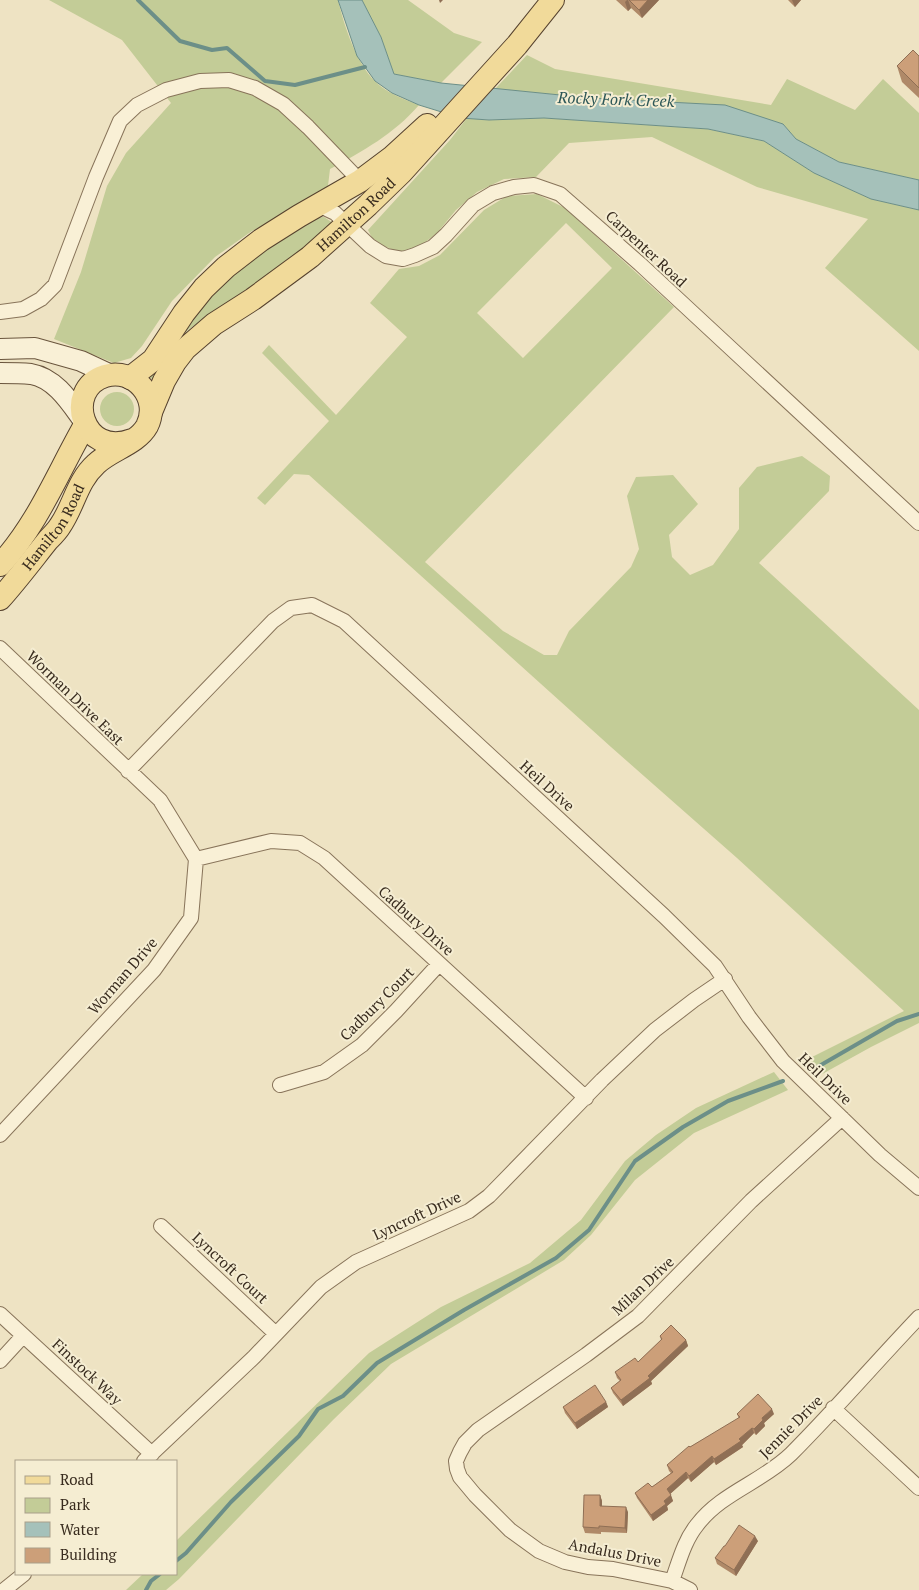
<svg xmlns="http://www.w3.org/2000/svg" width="919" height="1590" font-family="'PT Serif',serif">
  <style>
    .green { fill: #c3cc97; fill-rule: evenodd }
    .water { fill: #a5c1ba; stroke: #6c8f88 }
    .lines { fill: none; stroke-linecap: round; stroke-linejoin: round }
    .stream { stroke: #6c8f88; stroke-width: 4 }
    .street-casing { stroke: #88745a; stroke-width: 16 }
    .secondary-casing { stroke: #6a553d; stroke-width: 22 }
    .primary-casing { stroke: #56422e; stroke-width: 24 }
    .street { stroke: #f9f0d6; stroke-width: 14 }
    .secondary { stroke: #f9f0d6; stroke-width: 20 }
    .primary { stroke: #f1da9a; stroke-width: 22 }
    .wall { fill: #af8968 }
    .shaded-wall { fill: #8f6f55 }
    .building { fill: #cc9f79; stroke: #8f6f55 }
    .labels { text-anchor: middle; stroke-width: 4; stroke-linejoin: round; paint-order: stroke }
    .street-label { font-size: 15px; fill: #382b1e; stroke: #f5edd2 }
    .water-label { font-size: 16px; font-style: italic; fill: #2d5757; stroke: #f5edd2 }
  </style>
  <rect width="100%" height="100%" fill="#eee3c3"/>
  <path class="green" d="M 49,0 L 338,0 C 344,25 356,63 375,81 C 386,93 404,99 419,105 C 394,134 363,151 330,169 L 328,186 L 322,195 L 252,231 L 215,257 L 172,301 L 142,346 L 131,358 L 114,363 L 54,339 L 81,272 L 107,186 L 126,153 L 171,103 L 122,40 Z
    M 362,0 L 408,0 L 454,33 L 482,42 L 441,83 L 394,74 L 381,37 Z
    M 527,55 L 555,69 L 771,105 L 787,79 L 855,110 L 883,79 L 919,113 L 919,180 L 839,162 L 796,139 L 783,124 L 590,98 L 495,89 Z
    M 467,118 L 489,120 L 544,118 L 708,129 L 764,141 L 814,173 L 871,199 L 919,210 L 919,351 L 825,268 L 868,219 L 757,187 L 652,137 L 569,143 L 536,177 L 504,179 L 477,192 L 456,210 L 437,233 L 419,247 L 398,252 L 384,246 L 372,238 L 368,230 L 450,140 Z
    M 537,194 L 565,208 L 674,307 L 425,562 L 503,631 L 544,655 L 557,655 L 569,631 L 631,567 L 639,549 L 627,496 L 636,477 L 673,475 L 698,504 L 669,535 L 672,557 L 690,575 L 713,565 L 739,529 L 739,488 L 757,467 L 802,456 L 830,476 L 829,491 L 759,563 L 919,710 L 919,1023 L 871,1047 L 815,1078 L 800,1063 L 904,1011 L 737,858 L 611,747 L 309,475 L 294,474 L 265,505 L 257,498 L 329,421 L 262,353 L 269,345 L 336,415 L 407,337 L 370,303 L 399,269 L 419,266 L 440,255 L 484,210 L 507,196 ZM 566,223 L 612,268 L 523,358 L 477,313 Z
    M 324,217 L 333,223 L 292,257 L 260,281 L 189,329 L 173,345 L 152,379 L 142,372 L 213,281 L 311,218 Z
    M100 409a17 17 0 1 1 34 0a17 17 0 1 1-34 0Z
    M 774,1072 L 788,1090 L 694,1133 L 635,1180 L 591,1235 L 564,1260 L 391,1364 L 334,1419 L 179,1579 L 166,1590 L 126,1590 L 143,1574 L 176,1574 L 176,1541 L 369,1353 L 441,1307 L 530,1263 L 581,1220 L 625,1161 L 656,1135 L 696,1108 Z"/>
  <path class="water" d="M 338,0 L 362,0 L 381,37 L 394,74 L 441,83 L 590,98 L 725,105 L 783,124 L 796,139 L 839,162 L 919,180 L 919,210 L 871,199 L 814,173 L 764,141 L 708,129 L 544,118 L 489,120 L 461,118 L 419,105 L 392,93 L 375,81 L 357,56 Z"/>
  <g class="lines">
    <path class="stream" d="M 138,0 L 180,41 L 212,50 L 227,48 L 265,81 L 295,85 L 365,67
      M 814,1069 L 897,1021 L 919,1014
      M 176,1561 L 186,1553 L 231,1502 L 299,1436 L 318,1409 L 343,1396 L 377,1363 L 464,1310 L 556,1258 L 589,1230 L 635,1161 L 683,1127 L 728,1101 L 783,1081
      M 146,1590 L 151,1581 L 160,1574"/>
    <defs>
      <path id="street" d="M 318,205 L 335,213 L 370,246 L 386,256 L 403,259 L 415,255 L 433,247 L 446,235 L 473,205 L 493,193 L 514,187 L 534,185 L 560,194 L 640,264 L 919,523
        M 0,312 L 23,309 L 41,299 L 55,285 L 96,177 L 120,121 L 137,105 L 166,90 L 200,81 L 229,80 L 255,88 L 283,104 L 308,127 L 360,181
        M 0,648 L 160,800 L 196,859 L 191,918 L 154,970 L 0,1135
        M 128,771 L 273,621 L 291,608 L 312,605 L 344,621 L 664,916 L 715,966 L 749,1017 L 783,1061 L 880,1155 L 919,1188
        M 196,859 L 271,841 L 300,843 L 324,858 L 586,1098
        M 280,1085 L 324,1072 L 362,1045 L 396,1011 L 439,964
        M 161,1226 L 276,1334
        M 0,1314 L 152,1454
        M 0,1361 L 23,1336
        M 833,1408 L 919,1488
        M 144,1461 L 254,1357 L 321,1287 L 356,1262 L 469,1211 L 489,1196 L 602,1080 L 655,1030 L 694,1000 L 725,979
        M 672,1581 C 679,1562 684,1541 697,1525 C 721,1493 762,1482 791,1454 C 835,1410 876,1362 919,1317
        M 4,1590 L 24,1574
        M 690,1590 L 672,1581 L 613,1569 L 588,1567 L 565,1562 L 539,1551 L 510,1530 L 475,1495 L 460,1477 L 457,1469 L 456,1461 L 460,1452 L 465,1443 L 478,1430 L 586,1355 L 638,1316 L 751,1201 L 842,1118"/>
      <path id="secondary" d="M 0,349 L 35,348 L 81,361 L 111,375
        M 0,373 C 10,373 21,373 31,374 C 55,378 70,402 83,420"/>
      <g id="primary">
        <path d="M 130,378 L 153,360 L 184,313 L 204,288 L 226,267 L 261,240 L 299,216 L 360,181 L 392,157 L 427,125"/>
        <path id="s1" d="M 151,412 L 164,381 L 175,362 L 185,349 L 214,324 L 253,299 L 310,257 L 368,205 L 401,173 L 517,45 L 553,0"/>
        <path d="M 0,565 C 38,524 58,472 85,425"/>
        <path id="s2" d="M 0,599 C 17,580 32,560 48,540 C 52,536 57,531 60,526 C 74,506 77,481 96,464 C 110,450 137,444 147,426 C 161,398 134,367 105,376 C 63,389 82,459 132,440"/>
      </g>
    </defs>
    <use href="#street" class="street-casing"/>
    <use href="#secondary" class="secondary-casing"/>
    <use href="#primary" class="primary-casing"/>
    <use href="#street" class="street"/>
    <use href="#secondary" class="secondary"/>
    <use href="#primary" class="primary"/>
  </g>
  <path class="wall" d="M 616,0 L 659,0 L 642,18 L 631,8 L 628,11 Z
    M 788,0 L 801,0 L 795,7 Z
    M 919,56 L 919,98 L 902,82 L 897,66 Z
    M 660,1336 L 686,1340 L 688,1346 L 651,1381 L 652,1384 L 623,1406 L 613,1393 L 611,1388 L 620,1381 L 617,1378 L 615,1372 L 638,1362 L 661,1340 Z
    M 606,1402 L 608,1407 L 577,1429 L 565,1413 L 563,1407 Z
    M 737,1414 L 774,1414 L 764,1423 L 765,1426 L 756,1435 L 754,1433 L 742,1445 L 743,1447 L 716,1465 L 714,1462 L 691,1482 L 688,1478 L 670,1494 L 673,1501 L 667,1506 L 668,1510 L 653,1521 L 637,1498 L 635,1493 L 652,1487 L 671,1473 L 669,1471 L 667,1465 L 690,1447 L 739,1419 Z
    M 600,1495 L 602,1501 L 602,1506 L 628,1512 L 627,1533 L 601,1532 L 601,1534 L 585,1533 L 583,1527 Z
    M 758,1541 L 736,1576 L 717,1564 L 715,1558 L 725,1546 Z"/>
  <path class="shaded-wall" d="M 439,0 L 443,0 L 440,3 Z
    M 627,0 L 628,0 L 631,8 L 628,11 L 625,2 Z
    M 648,0 L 659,0 L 642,18 L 639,10 Z
    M 792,0 L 801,0 L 795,7 Z
    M 686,1340 L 688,1346 L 651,1381 L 652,1384 L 623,1406 L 621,1400 L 648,1376 Z
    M 606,1402 L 608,1407 L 577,1429 L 575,1423 Z
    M 772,1409 L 774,1414 L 764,1423 L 765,1426 L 756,1435 L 754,1429 L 762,1418 Z
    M 752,1428 L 754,1433 L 742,1445 L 743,1447 L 716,1465 L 714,1459 L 739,1439 Z
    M 712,1456 L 714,1462 L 691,1482 L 689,1476 Z
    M 686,1472 L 688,1478 L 669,1495 L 667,1489 Z
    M 600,1495 L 602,1501 L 602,1511 L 600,1506 Z
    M 671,1495 L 673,1501 L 667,1506 L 668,1510 L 653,1521 L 651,1515 L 664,1501 Z
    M 626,1507 L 628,1512 L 627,1533 L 625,1528 Z
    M 755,1536 L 758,1541 L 736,1576 L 734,1570 Z"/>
  <path class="building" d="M 629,0 L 648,0 L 639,10 Z
    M 913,50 L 919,56 L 919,88 L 897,66 Z
    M 671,1325 L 686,1340 L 648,1376 L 650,1378 L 621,1400 L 611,1388 L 621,1380 L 615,1372 L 635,1358 L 638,1362 L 662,1339 L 660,1336 Z
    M 595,1385 L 606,1402 L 575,1423 L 563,1407 Z
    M 758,1394 L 772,1409 L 762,1418 L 763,1420 L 754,1429 L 752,1428 L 739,1439 L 741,1441 L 714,1459 L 712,1456 L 689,1476 L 686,1472 L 667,1489 L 671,1495 L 664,1501 L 666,1504 L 651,1515 L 635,1493 L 648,1483 L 652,1487 L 673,1472 L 667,1465 L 689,1446 L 690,1447 L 740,1417 L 737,1414 Z
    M 584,1495 L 600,1495 L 600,1506 L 626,1507 L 625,1528 L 599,1526 L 599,1528 L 583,1527 Z
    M 739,1525 L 755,1536 L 734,1570 L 715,1558 L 724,1546 L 725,1546 Z"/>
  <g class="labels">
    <g class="street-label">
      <text dy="5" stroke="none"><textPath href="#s1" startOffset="290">Hamilton Road</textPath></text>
      <text transform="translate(646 249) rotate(43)" y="5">Carpenter Road</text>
      <text dy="5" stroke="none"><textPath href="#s2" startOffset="90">Hamilton Road</textPath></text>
      <text transform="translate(75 698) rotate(44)" y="5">Worman Drive East</text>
      <text transform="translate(547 786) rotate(42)" y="5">Heil Drive</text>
      <text transform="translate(416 921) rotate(42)" y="5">Cadbury Drive</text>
      <text transform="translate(123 976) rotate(-49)" y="5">Worman Drive</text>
      <text transform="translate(377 1004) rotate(-45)" y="5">Cadbury Court</text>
      <text transform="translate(825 1079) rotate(44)" y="5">Heil Drive</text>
      <text transform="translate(417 1216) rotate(-25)" y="5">Lyncroft Drive</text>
      <text transform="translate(230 1268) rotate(43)" y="5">Lyncroft Court</text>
      <text transform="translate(643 1286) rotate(-43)" y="5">Milan Drive</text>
      <text transform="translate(87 1372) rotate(43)" y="5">Finstock Way</text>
      <text transform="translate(791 1427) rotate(-45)" y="5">Jennie Drive</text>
      <text transform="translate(615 1553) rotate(11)" y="5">Andalus Drive</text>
    </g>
    <g class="water-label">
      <text transform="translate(616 99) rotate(2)" y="6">Rocky Fork Creek</text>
    </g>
  </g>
  <rect x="15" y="1460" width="162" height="115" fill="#f5edd2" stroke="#a99f8a"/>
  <rect x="25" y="1476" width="25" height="8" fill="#f1da9a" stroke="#a99f8a"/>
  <text x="60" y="1485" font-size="15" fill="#382b1e">Road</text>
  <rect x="25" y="1498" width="25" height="15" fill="#c3cc97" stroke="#a99f8a"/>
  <text x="60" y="1510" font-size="15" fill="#382b1e">Park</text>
  <rect x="25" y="1522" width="25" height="15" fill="#a5c1ba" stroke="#a99f8a"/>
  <text x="60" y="1535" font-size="15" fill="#382b1e">Water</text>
  <rect x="25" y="1548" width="25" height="15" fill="#cc9f79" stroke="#a99f8a"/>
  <text x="60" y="1560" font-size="15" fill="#382b1e">Building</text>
</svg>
